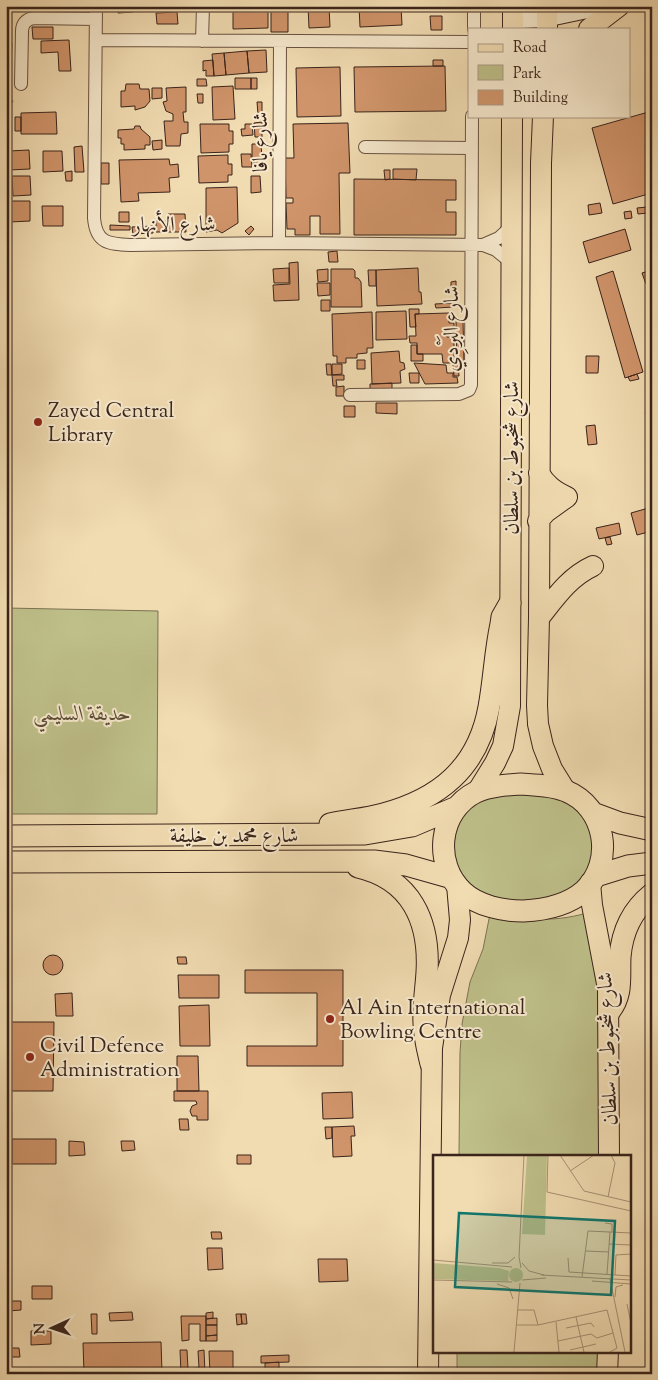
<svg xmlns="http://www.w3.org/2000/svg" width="658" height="1380" font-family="'Sorts Mill Goudy',Amiri,serif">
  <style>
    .green { fill: #bebf89; stroke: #7c7252 }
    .building { fill: #d0946a; stroke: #3a241b }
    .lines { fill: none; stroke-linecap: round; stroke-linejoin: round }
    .minor-casing { stroke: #685240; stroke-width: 14 }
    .secondary-casing { stroke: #3a241b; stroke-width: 21 }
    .primary-casing { stroke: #3a241b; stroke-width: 22 }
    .trunk-casing { stroke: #3a241b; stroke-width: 23 }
    .minor { stroke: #f6e8cc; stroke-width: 12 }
    .secondary { stroke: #f6e8cc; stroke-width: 19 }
    .primary { stroke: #f1dbb1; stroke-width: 20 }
    .trunk { stroke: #f1dbb1; stroke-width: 21 }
    .poi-dot { fill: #8f2418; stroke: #f6e8cc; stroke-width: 2 }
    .labels { text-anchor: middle; stroke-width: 4; stroke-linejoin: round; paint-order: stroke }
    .street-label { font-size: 21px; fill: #3a241b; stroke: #f6e8cc }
    .poi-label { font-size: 21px; fill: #3a241b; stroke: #f6e8cc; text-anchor: start }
    .park-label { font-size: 21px; font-style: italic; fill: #5b4b36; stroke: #f6e8cc }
    .inset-road { fill: none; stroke: #a89275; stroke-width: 1 }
    .view { fill: #0f766e; fill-opacity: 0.15; stroke: #0f766e; stroke-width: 2.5 }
    .inset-edge { fill: none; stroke: #3a241b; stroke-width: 2.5 }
  </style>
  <rect width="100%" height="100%" fill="#f1dbb1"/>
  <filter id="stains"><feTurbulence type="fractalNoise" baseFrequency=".004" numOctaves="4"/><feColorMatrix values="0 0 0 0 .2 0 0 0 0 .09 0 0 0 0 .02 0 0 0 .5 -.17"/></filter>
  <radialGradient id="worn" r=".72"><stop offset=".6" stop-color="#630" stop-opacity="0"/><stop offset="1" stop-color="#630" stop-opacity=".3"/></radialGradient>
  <path class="green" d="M 6,608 L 158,611 L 157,814 L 6,814 Z
    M 533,792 L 578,804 L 597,842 L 585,883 L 557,898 L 517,902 L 480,894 L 457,872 L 452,837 L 458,822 L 469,808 L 480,800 L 492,797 Z
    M 593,911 L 601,951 L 606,1156 L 459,1156 L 460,1053 L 462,1024 L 470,982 L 483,949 L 490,914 C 525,920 558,923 593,911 Z
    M 457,1351 L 603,1351 L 603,1374 L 457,1374 Z"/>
  <path class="building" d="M 77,6 L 77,14 L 69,15 L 69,11 L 60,12 L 60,7 Z
    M 118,6 L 156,6 L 156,8 L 133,9 L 133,12 L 118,13 Z
    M 233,6 L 268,6 L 268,28 L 233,29 Z
    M 308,6 L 329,6 L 330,27 L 309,28 Z
    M 359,6 L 401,6 L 402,25 L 360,27 Z
    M 271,9 L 288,9 L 288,32 L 271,32 Z
    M 177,12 L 178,24 L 157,24 L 156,13 Z
    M 6,15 L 9,15 L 9,36 L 6,36 Z
    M 430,16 L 442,16 L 442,30 L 431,30 Z
    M 32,27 L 53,27 L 53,39 L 33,39 Z
    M 69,40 L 71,71 L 59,71 L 58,52 L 41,53 L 41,41 Z
    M 7,43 L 12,43 L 11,63 L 6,63 Z
    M 266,50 L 267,72 L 249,73 L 247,51 Z
    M 247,51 L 249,73 L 226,75 L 224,53 Z
    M 224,53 L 226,75 L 214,76 L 212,54 Z
    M 213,60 L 214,76 L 206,76 L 206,70 L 203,71 L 203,61 Z
    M 433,60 L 443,60 L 443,66 L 433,66 Z
    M 445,66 L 446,111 L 355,112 L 354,67 Z
    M 340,67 L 341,116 L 297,117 L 296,68 Z
    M 7,74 L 11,74 L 9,94 L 6,94 Z
    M 235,78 L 251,78 L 251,89 L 235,89 Z
    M 251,78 L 257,78 L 257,89 L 251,89 Z
    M 197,79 L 206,79 L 207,86 L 197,86 Z
    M 126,84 L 139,84 L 140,89 L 149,89 L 150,101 L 145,107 L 135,110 L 135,106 L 121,107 L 121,91 L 125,91 Z
    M 233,86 L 235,119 L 213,120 L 212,87 Z
    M 186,87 L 186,112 L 183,112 L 184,122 L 188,122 L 188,133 L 181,134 L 180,146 L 166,146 L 164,121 L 173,121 L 173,114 L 166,111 L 163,102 L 167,101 L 166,88 Z
    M 152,88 L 162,88 L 162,98 L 152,99 Z
    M 197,94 L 203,94 L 203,103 L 198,103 Z
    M 9,98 L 13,101 L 6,112 L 6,103 Z
    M 257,102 L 262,102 L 262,114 L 258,114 Z
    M 652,111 L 652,193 L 613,204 L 592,128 Z
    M 56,112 L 57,134 L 21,134 L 21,113 Z
    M 15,117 L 21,117 L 21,131 L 15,131 Z
    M 262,122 L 262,137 L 255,137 L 254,123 Z
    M 348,123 L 350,173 L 339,173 L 340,234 L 320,234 L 320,216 L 310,216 L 310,235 L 295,235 L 295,229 L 287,229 L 286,203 L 293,203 L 293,198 L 286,198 L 285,158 L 294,158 L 293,124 Z
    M 200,124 L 229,124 L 229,131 L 233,131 L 233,144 L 229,144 L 229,152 L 201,153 Z
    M 245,124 L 252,124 L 253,135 L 242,136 L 241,129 L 245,129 Z
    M 135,126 L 140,126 L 141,129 L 150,137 L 150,145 L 145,145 L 145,149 L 124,150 L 124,144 L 121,144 L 121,138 L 118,138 L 118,130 L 134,129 Z
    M 162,140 L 162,149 L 153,150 L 152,141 Z
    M 252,144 L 261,144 L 262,158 L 252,159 Z
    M 82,146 L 84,172 L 75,172 L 74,147 Z
    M 29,150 L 30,169 L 9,170 L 9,151 Z
    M 43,151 L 62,151 L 63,171 L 43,172 Z
    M 241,154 L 251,154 L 252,167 L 242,167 Z
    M 228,155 L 228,164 L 232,164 L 232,175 L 228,175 L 228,182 L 199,183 L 198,156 Z
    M 262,158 L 262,167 L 254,167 L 254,159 Z
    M 169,159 L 170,165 L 178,164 L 179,177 L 169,178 L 170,192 L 138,193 L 139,201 L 121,202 L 119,160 Z
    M 101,163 L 109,163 L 109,184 L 101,184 Z
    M 393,169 L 417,169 L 416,180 L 393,179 Z
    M 384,170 L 390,170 L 390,179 L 385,180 Z
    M 72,171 L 72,181 L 66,181 L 65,172 Z
    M 12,176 L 30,176 L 31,195 L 13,196 Z
    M 251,176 L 260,176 L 261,192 L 251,193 Z
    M 354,179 L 456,180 L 456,200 L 446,200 L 446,212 L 456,212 L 456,235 L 354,235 Z
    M 237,187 L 238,223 L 222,233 L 217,230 L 206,232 L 206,188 Z
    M 10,201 L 30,201 L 30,221 L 10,222 Z
    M 600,203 L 602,213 L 589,215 L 588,205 Z
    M 42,206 L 63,206 L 63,226 L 43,226 Z
    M 647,207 L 648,213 L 638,214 L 637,208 Z
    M 631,211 L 632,218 L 625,219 L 624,212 Z
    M 119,212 L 129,212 L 129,222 L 119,222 Z
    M 168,214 L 185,214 L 186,232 L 168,232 Z
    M 156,221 L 166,221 L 166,232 L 156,232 Z
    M 110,225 L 130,226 L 130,230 L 110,230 Z
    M 153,226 L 153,233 L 133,234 L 132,227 Z
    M 251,226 L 254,229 L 249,235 L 245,231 Z
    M 625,229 L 631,250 L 589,263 L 583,242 Z
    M 337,251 L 338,262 L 329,262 L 328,252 Z
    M 298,262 L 299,300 L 274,301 L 273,285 L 290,284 L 289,263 Z
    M 289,268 L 289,283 L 274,283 L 273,269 Z
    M 418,268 L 419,292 L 421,292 L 422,304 L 377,306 L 376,270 Z
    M 328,269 L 328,281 L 318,282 L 317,270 Z
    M 331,269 L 353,269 L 355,271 L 355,278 L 358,278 L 361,282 L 362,307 L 331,307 Z
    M 368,270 L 376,270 L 376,286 L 369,286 Z
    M 652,270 L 652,285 L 651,283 L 646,284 L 642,273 Z
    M 613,271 L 643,372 L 625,378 L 596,277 Z
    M 456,281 L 456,290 L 451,290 L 451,282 Z
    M 317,283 L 330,283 L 330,295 L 318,296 Z
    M 321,300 L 330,300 L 330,311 L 321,311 Z
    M 454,303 L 454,307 L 436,308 L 435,304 Z
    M 409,309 L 419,309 L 419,314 L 415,314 L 416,327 L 410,327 Z
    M 406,311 L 407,339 L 376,340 L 376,312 Z
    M 372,312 L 373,348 L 367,348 L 367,353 L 357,354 L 357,358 L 346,358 L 346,363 L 337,363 L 337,356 L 333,356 L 332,314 Z
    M 449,313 L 449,323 L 454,323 L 454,332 L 446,332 L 447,337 L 454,337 L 454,363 L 443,363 L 442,354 L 417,354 L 417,343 L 410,343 L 409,336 L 416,336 L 415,314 Z
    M 456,321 L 463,321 L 464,363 L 457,364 Z
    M 411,345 L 417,345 L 417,354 L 423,354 L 423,361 L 411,361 Z
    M 399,351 L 400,362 L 404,363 L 405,369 L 400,371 L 401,383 L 372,384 L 371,353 Z
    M 586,356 L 599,356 L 598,373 L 586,373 Z
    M 357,360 L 365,360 L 365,369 L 357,369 Z
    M 414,363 L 446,365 L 447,373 L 453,373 L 453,377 L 457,377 L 458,383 L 425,384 Z
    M 326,364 L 331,364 L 332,375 L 327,375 Z
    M 332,364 L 342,364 L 342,374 L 332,375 Z
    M 458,364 L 459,376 L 454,376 L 453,365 Z
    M 409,373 L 419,373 L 419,383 L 410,383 Z
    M 637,374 L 639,379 L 630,381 L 628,377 Z
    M 332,375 L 344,375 L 344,380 L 336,380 L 337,386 L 333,386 Z
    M 392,383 L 392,389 L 370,390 L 370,384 Z
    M 344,386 L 344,396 L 336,396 L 336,387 Z
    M 376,403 L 397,403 L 397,414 L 376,413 Z
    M 344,406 L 355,406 L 355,417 L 344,417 Z
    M 652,410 L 652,433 L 646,412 Z
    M 595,425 L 597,444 L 588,445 L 586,426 Z
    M 652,507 L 652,531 L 637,535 L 631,513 Z
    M 619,523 L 621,534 L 599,539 L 596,528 Z
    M 610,537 L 612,544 L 607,545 L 605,538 Z
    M43 965a10 10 0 1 1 20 0a10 10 0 1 1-20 0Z
    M 177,957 L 186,957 L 187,964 L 178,964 Z
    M 245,970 L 343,970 L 343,1066 L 247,1066 L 247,1046 L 317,1046 L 317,993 L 245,993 Z
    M 178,975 L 219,975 L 219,998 L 179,998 Z
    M 72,993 L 73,1016 L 56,1016 L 55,994 Z
    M 209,1005 L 210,1046 L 180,1046 L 179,1006 Z
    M 6,1022 L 54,1022 L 53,1091 L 6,1091 Z
    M 177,1056 L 198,1056 L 199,1091 L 177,1091 Z
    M 174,1091 L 208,1091 L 208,1120 L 197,1120 L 197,1116 L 192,1116 L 190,1111 L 192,1106 L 197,1104 L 196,1101 L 174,1101 Z
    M 352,1092 L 353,1118 L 323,1119 L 322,1093 Z
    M 179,1119 L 188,1119 L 189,1130 L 180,1130 Z
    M 354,1126 L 355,1136 L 351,1136 L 352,1156 L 333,1157 L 332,1127 Z
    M 325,1127 L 332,1127 L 332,1138 L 326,1139 Z
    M 6,1139 L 12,1139 L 12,1164 L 6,1164 Z
    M 12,1139 L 56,1139 L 56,1164 L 12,1164 Z
    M 69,1141 L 84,1142 L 85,1155 L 69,1156 Z
    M 121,1141 L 134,1141 L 135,1150 L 122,1151 Z
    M 237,1155 L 251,1155 L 251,1164 L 237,1164 Z
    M 211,1232 L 221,1232 L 222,1239 L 212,1239 Z
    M 207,1248 L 222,1248 L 223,1269 L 208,1270 Z
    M 318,1259 L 347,1259 L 348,1281 L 319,1282 Z
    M 32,1286 L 52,1286 L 52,1299 L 32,1299 Z
    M 8,1301 L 21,1301 L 21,1310 L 8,1311 Z
    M 132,1312 L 133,1320 L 110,1321 L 109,1313 Z
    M 213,1312 L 213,1318 L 206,1319 L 206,1313 Z
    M 91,1314 L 97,1314 L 97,1334 L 92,1334 Z
    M 236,1314 L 241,1314 L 242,1324 L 237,1325 Z
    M 241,1314 L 246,1314 L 247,1324 L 242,1324 Z
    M 181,1316 L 206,1316 L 206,1341 L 200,1341 L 200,1324 L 189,1324 L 189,1340 L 182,1341 Z
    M 217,1318 L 217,1325 L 206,1325 L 206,1319 Z
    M 206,1325 L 217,1325 L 217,1335 L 206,1336 Z
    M 31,1331 L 51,1331 L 51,1344 L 31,1345 Z
    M 217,1335 L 217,1341 L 206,1341 L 206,1336 Z
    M 161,1342 L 162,1372 L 84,1373 L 83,1343 Z
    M 8,1348 L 19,1348 L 20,1357 L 8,1357 Z
    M 180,1350 L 187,1350 L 188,1369 L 199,1368 L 198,1351 L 204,1350 L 205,1374 L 181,1374 Z
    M 209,1351 L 233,1351 L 233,1374 L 210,1374 Z
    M 289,1355 L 289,1362 L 261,1363 L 261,1356 Z
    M 279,1362 L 279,1374 L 265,1374 L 265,1363 Z"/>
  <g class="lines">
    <defs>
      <path id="minor" d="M 96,6 L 94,218 C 96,243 108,244 130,245 L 279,243 L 483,245 L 499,238 L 512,226
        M 474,29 L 474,6
        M 96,40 L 469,42
        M 202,41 L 203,6
        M 21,84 L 22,31 C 22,24 26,19 34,18 L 96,19
        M 365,147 L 472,148
        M 279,243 L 280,41
        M 483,245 L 496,250 L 512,263
        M 350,395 L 459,394 L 469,390 L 471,385 L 472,116"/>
      <path id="secondary" d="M 513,19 L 547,17 L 599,6"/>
      <path id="primary" d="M 547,6 L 547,29
        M 513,29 L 513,6
        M 589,29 L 619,6
        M 543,116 L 541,163 L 539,618 L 537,705 L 538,724 L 543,746 L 552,769 L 565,790
        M 538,521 L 546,512 L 567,497 C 554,491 546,485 539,473
        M 539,618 C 555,598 569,577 593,566
        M 477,792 L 495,763 L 503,746 L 510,706 L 512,116
        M 590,883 L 592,905 L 608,989 L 609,1156
        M 428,1374 L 432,1048 L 440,995 L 458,938 L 460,920 L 457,885
        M 607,1374 L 608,1351"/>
      <path id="trunk" d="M 521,784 C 535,785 552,785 566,791 C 606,807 615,862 584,891 C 568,905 544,910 523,911 C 503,911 478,906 463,892 C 433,864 438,811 476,792 C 490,786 506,785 521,784 Z
        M 593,813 L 620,823 L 652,830
        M 330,824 C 347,820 365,819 383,814 C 439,799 478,768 489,707 C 494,680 495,652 501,624 L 502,617 L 510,603
        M 6,836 L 365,834 L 412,826 L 457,807
        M 6,862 L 374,861 L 406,865 L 452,878
        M 358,867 C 411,879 430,921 427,972 C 426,989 423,1006 424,1023 C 424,1037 428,1051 431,1064
        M 596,876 L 628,866 L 652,863
        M 609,1012 C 623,995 619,978 620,957 C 622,932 632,910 652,894"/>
    </defs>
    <use href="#minor" class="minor-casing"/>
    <use href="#secondary" class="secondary-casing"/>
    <use href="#primary" class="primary-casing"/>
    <use href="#trunk" class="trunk-casing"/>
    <use href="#minor" class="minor"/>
    <use href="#secondary" class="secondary"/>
    <use href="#primary" class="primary"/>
    <use href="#trunk" class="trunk"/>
  </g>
  <g class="poi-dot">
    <circle cx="38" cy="422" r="5"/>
    <circle cx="330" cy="1019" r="5"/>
    <circle cx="30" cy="1057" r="5"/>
  </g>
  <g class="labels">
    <g class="street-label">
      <text transform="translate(260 142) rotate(-90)" y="7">شارع يافا</text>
      <text transform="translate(174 224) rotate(-1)" y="7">شارع الأنهار</text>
      <text transform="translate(451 329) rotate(-90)" y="7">شارع البَرْدِي</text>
      <text transform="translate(511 458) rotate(-90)" y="7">شارع شخبوط بن سلطان</text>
      <text x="234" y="842">شارع محمد بن خليفة</text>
      <text transform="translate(607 1049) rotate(-92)" y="7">شارع شخبوط بن سلطان</text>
    </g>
    <g class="poi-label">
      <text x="48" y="417">Zayed Central<tspan x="48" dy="24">Library</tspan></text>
      <text x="340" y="1014">Al Ain International<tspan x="340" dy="24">Bowling Centre</tspan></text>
      <text x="40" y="1052">Civil Defence<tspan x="40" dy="24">Administration</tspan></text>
    </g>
    <g class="park-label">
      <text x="82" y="720">حديقة السليمي</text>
    </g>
  </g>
  <g transform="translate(433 1155)">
    <rect width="198" height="198" fill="#f1dbb1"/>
    <path d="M 94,0 L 114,0 L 112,80 L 89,79 ZM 0,108 L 66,113 L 76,116 L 75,126 L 0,124 ZM76 120a7 7 0 1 1 14 0a7 7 0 1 1-14 0Z" fill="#bebf89"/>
    <path class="inset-road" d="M 115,0 L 114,37 L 198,56M 127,0 L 151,36 L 198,47M 137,16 L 161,0M 175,42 L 182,8 L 178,0M 172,68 L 179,69 L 179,77M 176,89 L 198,90M 153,96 L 176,97M 135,103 L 136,117 L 198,121M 0,105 L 79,112M 59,108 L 75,108 L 82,102M 89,108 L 96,116 L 111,120M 88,113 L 86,102 L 91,0M 174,119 L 177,77M 108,120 L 198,125M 182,120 L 183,100 L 198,99M 149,122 L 155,76 L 198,78M 177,124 L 192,197M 0,125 L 79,127M 89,125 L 113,123M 159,126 L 198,129M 64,129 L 76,133 L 80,144M 182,142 L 183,132 L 190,130M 194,149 L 198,168M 84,155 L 101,155 L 105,170M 143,162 L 151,197M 123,167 L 126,197M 84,170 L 105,170 L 174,155 L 184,193 L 177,197M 133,173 L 158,168 L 161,172M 125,186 L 158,179 L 164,183 L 180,178M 137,195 L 163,189M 81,197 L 87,128"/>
    <path class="view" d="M 26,58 L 182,66 L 178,140 L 22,132 Z"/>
    <rect width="198" height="198" class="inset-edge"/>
  </g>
  <rect width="658" height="1380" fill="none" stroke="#f1dbb1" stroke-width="25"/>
  <rect x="8" y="8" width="643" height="1365" fill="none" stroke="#3a241b" stroke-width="2.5"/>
  <rect x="12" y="12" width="633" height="1355" fill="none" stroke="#3a241b"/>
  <rect x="468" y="28" width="162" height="90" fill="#f6e8cc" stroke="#ab9a85"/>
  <rect x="478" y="44" width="25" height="8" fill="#f1dbb1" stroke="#ab9a85"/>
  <text x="513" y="52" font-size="15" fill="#3a241b">Road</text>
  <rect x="478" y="65" width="25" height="15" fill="#bebf89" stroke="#ab9a85"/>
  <text x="513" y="78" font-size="15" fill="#3a241b">Park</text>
  <rect x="478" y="90" width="25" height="15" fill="#d0946a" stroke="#ab9a85"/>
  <text x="513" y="102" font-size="15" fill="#3a241b">Building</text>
  <g transform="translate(52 1328) rotate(267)" stroke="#f6e8cc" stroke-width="4" paint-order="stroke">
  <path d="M0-4L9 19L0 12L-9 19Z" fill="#3a241b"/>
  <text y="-8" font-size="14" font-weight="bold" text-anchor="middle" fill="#3a241b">N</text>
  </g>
  <rect width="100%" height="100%" filter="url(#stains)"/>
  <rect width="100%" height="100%" fill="url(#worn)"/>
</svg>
